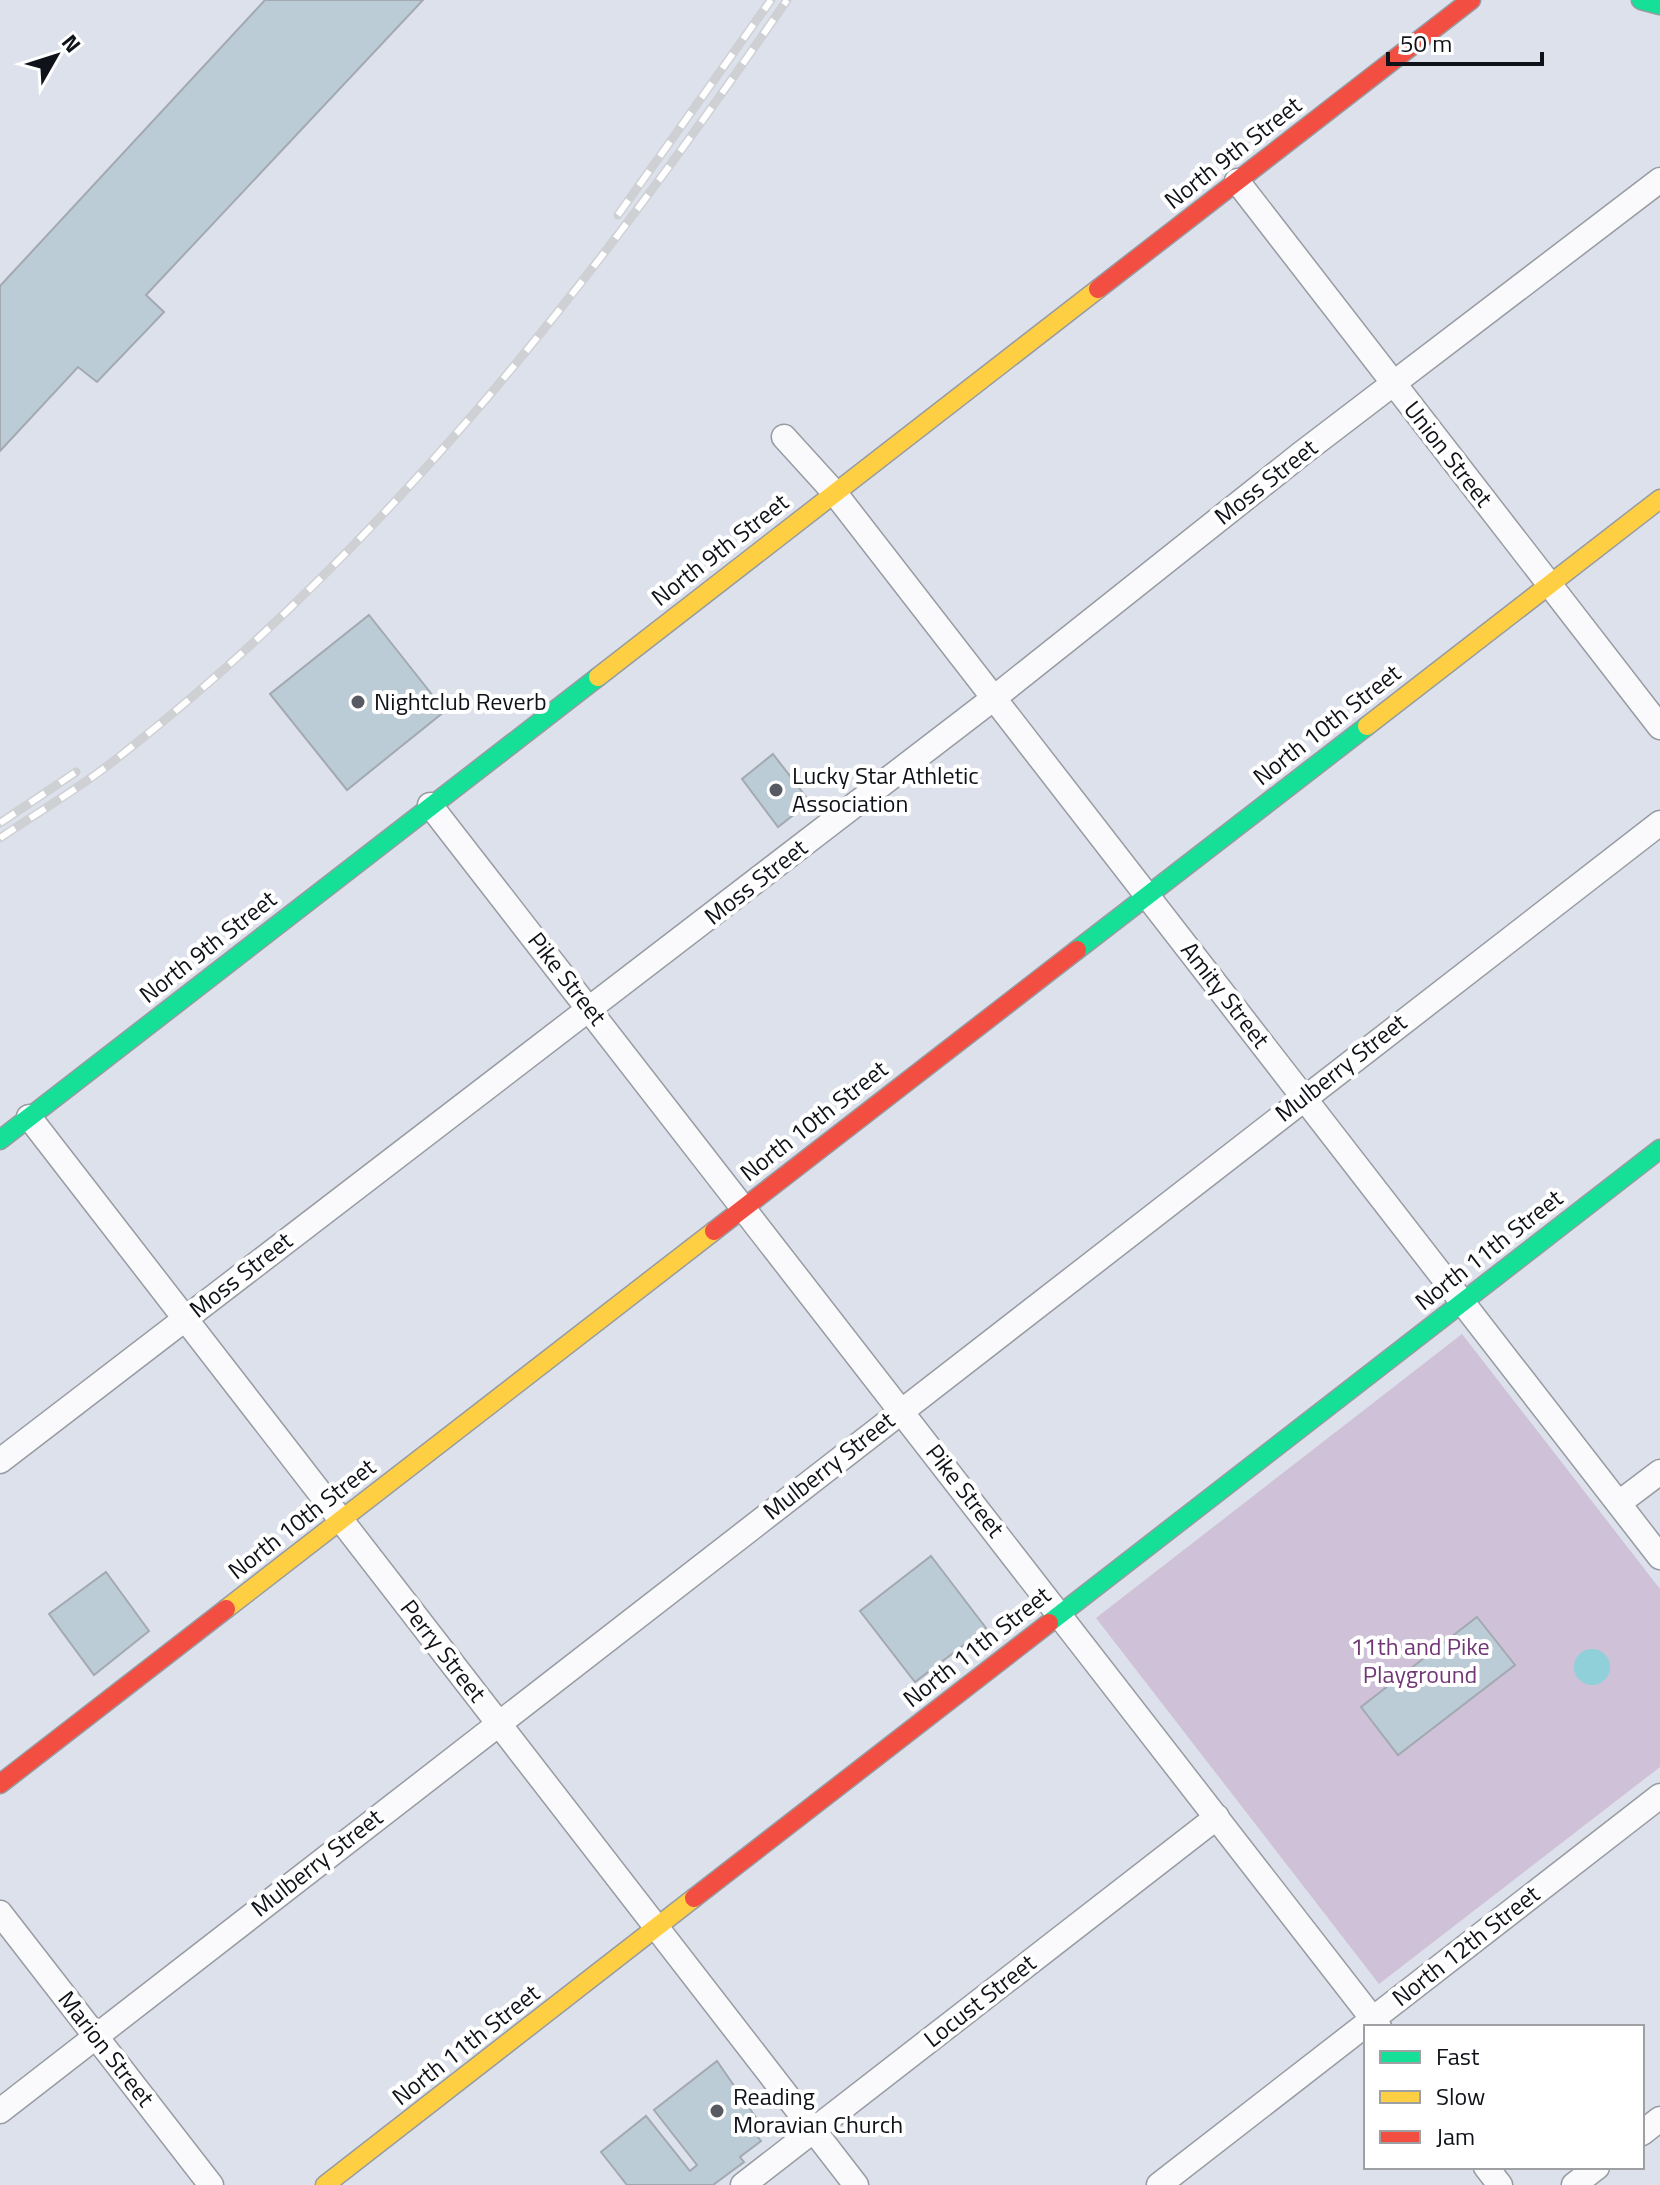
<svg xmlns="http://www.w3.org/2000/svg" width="1660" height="2185" font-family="'Titillium Web',sans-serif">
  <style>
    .green { fill: #cfc1d7 }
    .water { fill: #90d1d9 }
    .building { fill: #bcccd7; stroke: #a3a9b0; stroke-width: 2 }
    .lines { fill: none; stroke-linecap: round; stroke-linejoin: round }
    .street-casing { stroke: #979ba2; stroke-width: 27 }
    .fast-casing { stroke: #979ba2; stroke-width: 21 }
    .slow-casing { stroke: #979ba2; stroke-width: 21 }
    .jam-casing { stroke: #979ba2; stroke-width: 21 }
    .street { stroke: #fafafc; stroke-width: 24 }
    .fast { stroke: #16e098; stroke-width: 18 }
    .slow { stroke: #ffcf43; stroke-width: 18 }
    .jam { stroke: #f24e42; stroke-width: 18 }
    .rail-casing { stroke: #ced0d3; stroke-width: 9 }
    .rail { stroke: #fff; stroke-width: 6; stroke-dasharray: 18; stroke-linecap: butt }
    .poi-dot { fill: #575a62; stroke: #fff; stroke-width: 3 }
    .labels { text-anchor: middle; stroke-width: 8; stroke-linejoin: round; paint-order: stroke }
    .street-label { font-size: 24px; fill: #0f1218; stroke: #fff }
    .poi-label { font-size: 24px; fill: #0f1218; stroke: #fff; text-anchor: start }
    .park-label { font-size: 24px; fill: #713774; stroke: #fff }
  </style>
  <rect width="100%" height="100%" fill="#dce1eb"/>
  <path class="green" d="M 1462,1334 L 1660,1589 L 1660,1767 L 1379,1984 L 1096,1618 Z"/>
  <path class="water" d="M1574 1667a18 18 0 1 1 36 0a18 18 0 1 1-36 0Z"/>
  <path class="building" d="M 265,0 L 423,0 L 146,295 L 164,312 L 97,382 L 78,367 L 0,451 L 0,286 Z
    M 369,615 L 445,711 L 347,790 L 270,694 Z
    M 773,754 L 810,802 L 778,827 L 742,779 Z
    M 931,1556 L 986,1628 L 915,1682 L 860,1611 Z
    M 106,1572 L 149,1631 L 94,1675 L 49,1614 Z
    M 1477,1617 L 1515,1665 L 1398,1755 L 1361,1707 Z
    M 717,2061 L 757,2119 L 749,2126 L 761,2141 L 740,2157 L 744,2162 L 713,2185 L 627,2185 L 601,2152 L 646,2116 L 690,2171 L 697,2165 L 654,2110 Z"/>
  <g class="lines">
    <defs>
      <path id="street" d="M 1237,181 L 1660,727
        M 784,437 L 834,492 L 1660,1557
        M 430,805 L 1379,2027
        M 29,1117 L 856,2185
        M 0,1461 L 994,698 L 1301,454 L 1660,180
        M 1619,1503 L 1660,1472
        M 0,1913 L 211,2185
        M 0,2111 L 1660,823
        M 1642,2133 L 1660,2119
        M 1486,2167 L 1500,2185
        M 743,2185 L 1217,1817
        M 1159,2185 L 1660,1796
        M 1574,2185 L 1597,2167"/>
      <path id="fast" d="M 1641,0 L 1660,5
        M 1077,950 L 1367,726
        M 0,1140 L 598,677
        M 1049,1623 L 1660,1149"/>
      <path id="slow" d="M 598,677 L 1098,289
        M 1367,726 L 1660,499
        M 226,1609 L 714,1231
        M 325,2185 L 694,1898"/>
      <path id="jam" d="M 1098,289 L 1471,0
        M 714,1231 L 1077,950
        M 0,1784 L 226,1609
        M 694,1898 L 1049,1623"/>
    </defs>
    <use href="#street" class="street-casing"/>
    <use href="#fast" class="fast-casing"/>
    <use href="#slow" class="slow-casing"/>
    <use href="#jam" class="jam-casing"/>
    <use href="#street" class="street"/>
    <use href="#fast" class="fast"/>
    <use href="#slow" class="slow"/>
    <use href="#jam" class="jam"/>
    <defs>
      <path id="rail" d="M 618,215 L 771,0
        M 0,823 L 76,772
        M 0,838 C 40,811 83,786 120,756 C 387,547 596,278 787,0"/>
    </defs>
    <use href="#rail" class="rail-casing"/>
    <use href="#rail" class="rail"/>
  </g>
  <g class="poi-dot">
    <circle cx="358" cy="702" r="8"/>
    <circle cx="776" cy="790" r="8"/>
    <circle cx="717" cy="2111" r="8"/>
  </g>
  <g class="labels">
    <g class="street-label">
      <text transform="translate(1233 153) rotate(-38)" y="8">North 9th Street</text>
      <text transform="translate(1448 454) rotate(52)" y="8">Union Street</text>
      <text transform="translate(1266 482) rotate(-38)" y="8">Moss Street</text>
      <text transform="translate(720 550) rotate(-38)" y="8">North 9th Street</text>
      <text transform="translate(1327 725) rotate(-38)" y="8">North 10th Street</text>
      <text transform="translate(756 882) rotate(-38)" y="8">Moss Street</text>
      <text transform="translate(208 947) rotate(-38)" y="8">North 9th Street</text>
      <text transform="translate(567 979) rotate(52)" y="8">Pike Street</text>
      <text transform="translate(1225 995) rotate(52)" y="8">Amity Street</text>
      <text transform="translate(1341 1068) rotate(-38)" y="8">Mulberry Street</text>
      <text transform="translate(814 1121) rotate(-38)" y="8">North 10th Street</text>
      <text transform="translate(1489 1250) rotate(-38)" y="8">North 11th Street</text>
      <text transform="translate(241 1275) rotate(-38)" y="8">Moss Street</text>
      <text transform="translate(829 1466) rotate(-38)" y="8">Mulberry Street</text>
      <text transform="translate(965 1491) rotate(52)" y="8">Pike Street</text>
      <text transform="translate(302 1519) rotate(-38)" y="8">North 10th Street</text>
      <text transform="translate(977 1647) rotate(-38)" y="8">North 11th Street</text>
      <text transform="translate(443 1651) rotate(52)" y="8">Perry Street</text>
      <text transform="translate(317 1863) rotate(-38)" y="8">Mulberry Street</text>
      <text transform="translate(1466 1946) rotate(-38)" y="8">North 12th Street</text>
      <text transform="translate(980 2001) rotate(-38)" y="8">Locust Street</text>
      <text transform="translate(466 2045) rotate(-38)" y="8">North 11th Street</text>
      <text transform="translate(106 2049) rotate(52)" y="8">Marion Street</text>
    </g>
    <g class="poi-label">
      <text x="374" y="710">Nightclub Reverb</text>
      <text x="792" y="784">Lucky Star Athletic<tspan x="792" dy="28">Association</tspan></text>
      <text x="733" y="2105">Reading<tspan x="733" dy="28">Moravian Church</tspan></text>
    </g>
    <g class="park-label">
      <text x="1420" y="1655">11th and Pike<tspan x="1420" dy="28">Playground</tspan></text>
    </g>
  </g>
  <rect x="1364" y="2025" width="280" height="144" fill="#ffffff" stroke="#9fa0a3" stroke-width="2"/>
  <rect x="1380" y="2051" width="40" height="12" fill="#16e098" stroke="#9fa0a3" stroke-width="2"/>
  <text x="1436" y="2065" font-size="24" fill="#0f1218">Fast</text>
  <rect x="1380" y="2091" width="40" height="12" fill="#ffcf43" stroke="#9fa0a3" stroke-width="2"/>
  <text x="1436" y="2105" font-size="24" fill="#0f1218">Slow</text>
  <rect x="1380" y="2131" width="40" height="12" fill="#f24e42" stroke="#9fa0a3" stroke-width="2"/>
  <text x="1436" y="2145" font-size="24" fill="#0f1218">Jam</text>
  <g transform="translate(56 56) rotate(51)" stroke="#ffffff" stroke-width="6" paint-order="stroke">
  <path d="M0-6L14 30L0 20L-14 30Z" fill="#0f1218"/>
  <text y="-12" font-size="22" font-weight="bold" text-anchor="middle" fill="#0f1218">N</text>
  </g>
  <path d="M1388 52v12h154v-12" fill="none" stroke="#0f1218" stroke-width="4"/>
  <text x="1400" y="52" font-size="24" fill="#0f1218" stroke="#ffffff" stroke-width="6" paint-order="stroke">50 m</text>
</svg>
